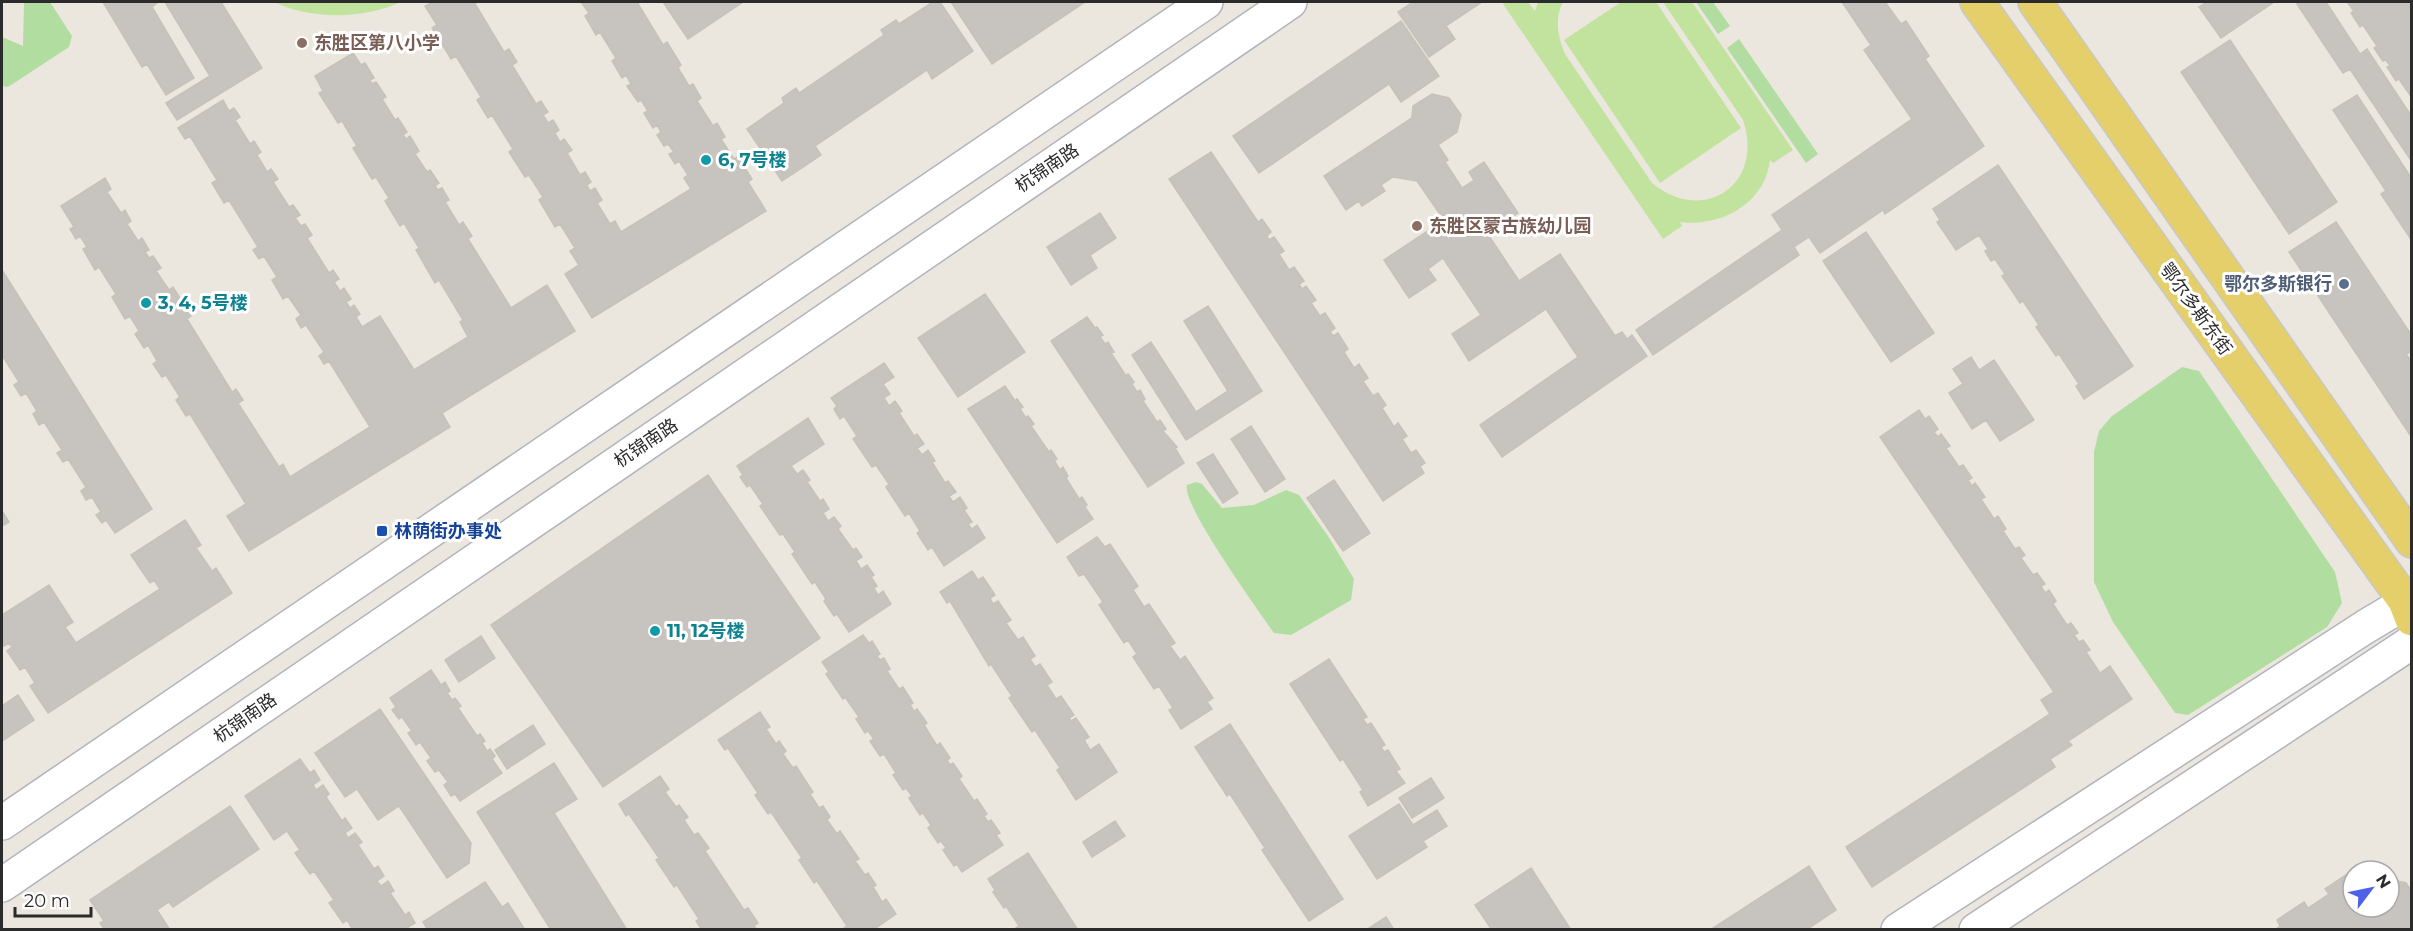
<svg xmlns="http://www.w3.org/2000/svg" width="2413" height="931" font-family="Montserrat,'Noto Sans SC',sans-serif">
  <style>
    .green { fill: #b1dda0 }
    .pitch { fill: #c1e39d }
    .building { fill: #c7c3be; stroke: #c7c2b8; stroke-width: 1.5 }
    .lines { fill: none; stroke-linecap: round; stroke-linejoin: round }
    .tertiary-casing { stroke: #b2b4bd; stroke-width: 36 }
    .secondary-casing { stroke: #b2b4bd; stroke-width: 36 }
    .primary-casing { stroke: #c8c8c8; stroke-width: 36 }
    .tertiary { stroke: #fff; stroke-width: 33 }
    .secondary { stroke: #fff; stroke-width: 33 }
    .primary { stroke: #e4cf6b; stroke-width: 33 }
    .education-dot { fill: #8d6e63; stroke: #fff; stroke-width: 2 }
    .culture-dot { fill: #0f9aa8; stroke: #fff; stroke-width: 2 }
    .service-dot { fill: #5c6f8a; stroke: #fff; stroke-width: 2 }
    .transit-dot { fill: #1a4fb4; stroke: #fff; stroke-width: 2 }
    .labels { text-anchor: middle; stroke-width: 6; stroke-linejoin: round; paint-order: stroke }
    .education-label { font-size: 18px; font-weight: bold; fill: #785e54; stroke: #fff; text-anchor: start }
    .culture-label { font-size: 18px; font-weight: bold; fill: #0d838f; stroke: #fff; text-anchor: start }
    .street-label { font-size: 18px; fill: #2b2b2b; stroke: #fff }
    .service-label { font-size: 18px; font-weight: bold; fill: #4e5e75; stroke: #fff; text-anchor: end }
    .transit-label { font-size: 18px; font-weight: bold; fill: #164399; stroke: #fff; text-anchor: start }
  </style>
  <rect width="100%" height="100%" fill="#ebe7de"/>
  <path class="green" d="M 24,2 L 50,2 L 72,36 L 69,47 L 8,87 L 2,86 L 2,37 L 23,46 Z
    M 1696,2 L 1713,2 L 1730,26 L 1718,34 Z
    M 1739,39 L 1818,154 L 1806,163 L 1727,48 Z
    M 2182,367 L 2199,371 L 2335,572 L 2342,603 L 2327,627 L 2188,715 L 2175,713 L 2113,622 L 2094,582 L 2094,452 L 2099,431 L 2112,416 Z
    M 1196,482 L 1202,484 L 1222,508 L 1254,505 L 1286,490 L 1299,495 L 1328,536 L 1354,579 L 1351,600 L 1291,635 L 1274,633 C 1259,611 1181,504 1187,485 Z"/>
  <path class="pitch" d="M 274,2 L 401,2 C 364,19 311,20 274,2 Z
    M 1506,2 L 1528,2 L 1535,11 L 1538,2 L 1563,2 C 1554,19 1558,37 1565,54 L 1652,183 C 1704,226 1765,184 1743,120 L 1663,2 L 1692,2 L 1793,150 L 1773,163 L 1770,160 C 1765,204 1721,227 1680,222 L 1682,226 L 1663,239 L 1503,4 Z
    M 1621,2 L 1656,2 L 1741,128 L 1660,183 L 1564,40 Z"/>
  <path class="building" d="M 103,2 L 158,2 L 152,7 L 194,78 L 166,95 L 147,64 L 142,67 Z
    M 165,2 L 221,2 L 262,68 L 177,120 L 166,103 L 210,76 Z
    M 433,2 L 474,2 L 504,52 L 509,49 L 517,62 L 512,65 L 536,104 L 541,101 L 548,112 L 543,115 L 548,123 L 553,120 L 559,130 L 555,133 L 560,142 L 564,139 L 572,150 L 567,153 L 580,175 L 585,172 L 591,182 L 587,185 L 590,191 L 595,188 L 602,200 L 597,203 L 610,224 L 615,221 L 621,232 L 691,189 L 684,178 L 688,175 L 679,161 L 675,164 L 669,154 L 674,152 L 668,144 L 664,146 L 657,135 L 661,132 L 657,125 L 653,128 L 644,113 L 648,111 L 641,100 L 638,102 L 627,86 L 631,84 L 626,75 L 622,78 L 612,61 L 616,58 L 600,32 L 596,35 L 585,16 L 589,13 L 581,2 L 637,2 L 663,45 L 667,42 L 681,65 L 678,68 L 689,86 L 693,84 L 701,98 L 697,101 L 713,126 L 717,123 L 725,137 L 721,139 L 734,159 L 738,157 L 752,179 L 748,182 L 766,211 L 592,318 L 565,274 L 579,265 L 570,251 L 575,248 L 560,224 L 555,227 L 539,200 L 543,197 L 529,175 L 525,177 L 509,152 L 513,149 L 492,115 L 488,118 L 477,100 L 481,97 L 456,56 L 451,59 L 432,28 L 437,25 L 425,6 Z
    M 663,2 L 743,2 L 688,39 Z
    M 933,2 L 940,2 L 973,51 L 932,79 L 927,70 L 815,146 L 821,155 L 782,181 L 747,129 L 784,103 L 782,98 L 796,88 L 799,93 L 884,35 L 881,30 L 896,20 L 899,24 Z
    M 951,2 L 1085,2 L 992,64 Z
    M 1413,2 L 1482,2 L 1446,26 L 1455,39 L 1429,57 L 1398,12 Z
    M 1842,2 L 1885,2 L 1901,24 L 1906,21 L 1929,56 L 1925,59 L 1984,146 L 1885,214 L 1883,210 L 1820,253 L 1809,237 L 1794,247 L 1799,255 L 1653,355 L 1636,330 L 1782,230 L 1772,215 L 1912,119 L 1864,50 L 1871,45 Z
    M 2207,2 L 2274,2 L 2221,38 L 2199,7 Z
    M 2301,2 L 2326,2 L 2360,54 L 2367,49 L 2412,117 L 2412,162 L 2350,69 L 2343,73 L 2297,4 Z
    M 2347,2 L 2412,2 L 2412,98 L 2399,79 L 2396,81 L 2387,67 L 2390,66 L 2386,60 L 2383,61 L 2374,48 L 2377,46 L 2363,25 L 2360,27 L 2351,13 L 2354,11 Z
    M 1401,21 L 1439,76 L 1401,102 L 1389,84 L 1259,173 L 1233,136 Z
    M 2230,40 L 2337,202 L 2289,234 L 2181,72 Z
    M 353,53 L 361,65 L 365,63 L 374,78 L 370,80 L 372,84 L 376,82 L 386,97 L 382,99 L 395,120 L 398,118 L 407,132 L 403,135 L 406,139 L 410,136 L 419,151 L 415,154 L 427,172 L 430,170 L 439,183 L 435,186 L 438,190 L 442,188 L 449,200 L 445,202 L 459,225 L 463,222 L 472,236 L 468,239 L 511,308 L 547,285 L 575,331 L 442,413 L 450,427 L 249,551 L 227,516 L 246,504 L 190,414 L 186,416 L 176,400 L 180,397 L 166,375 L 162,377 L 153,364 L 157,361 L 148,345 L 144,348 L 135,334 L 139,331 L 130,316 L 125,319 L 112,297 L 116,294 L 99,267 L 95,270 L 83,249 L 87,247 L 80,236 L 76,239 L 70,229 L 74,227 L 61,206 L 105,178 L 111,189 L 107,192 L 121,213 L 125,210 L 131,221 L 127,224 L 138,241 L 142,238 L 149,250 L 145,252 L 149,258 L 153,256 L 161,268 L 156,271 L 169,290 L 173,287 L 180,298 L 176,301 L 180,308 L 184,305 L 191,316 L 187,319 L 232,392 L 236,389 L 243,400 L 238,403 L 279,467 L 283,464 L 290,477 L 370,427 L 329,361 L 324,364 L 319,356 L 324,352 L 306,325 L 301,328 L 296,319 L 301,315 L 288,296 L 283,299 L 272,280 L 277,277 L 264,256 L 259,259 L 253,250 L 258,247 L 229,200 L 224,203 L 212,183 L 217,180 L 190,136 L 185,139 L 178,128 L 223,100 L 229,111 L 234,108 L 240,117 L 235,120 L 250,144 L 254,141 L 261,152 L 257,155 L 267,172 L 271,169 L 278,179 L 273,182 L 289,207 L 293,205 L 300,215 L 295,218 L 301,226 L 305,224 L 312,235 L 307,238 L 329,273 L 333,270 L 339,279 L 334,282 L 340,291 L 344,288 L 351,299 L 346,302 L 350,308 L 354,305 L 360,314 L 356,317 L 362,327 L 380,316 L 414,370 L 468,337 L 460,322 L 463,320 L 439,280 L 435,283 L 416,250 L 419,248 L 404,223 L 400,226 L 385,201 L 389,198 L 376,177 L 372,179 L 353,148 L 357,146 L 342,121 L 338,123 L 319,93 L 323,91 L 315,76 Z
    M 1432,94 L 1449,98 L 1461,115 L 1457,132 L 1438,145 L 1448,160 L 1445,162 L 1462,188 L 1474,180 L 1469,172 L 1484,162 L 1518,213 L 1487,233 L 1519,281 L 1560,254 L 1615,336 L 1622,332 L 1627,339 L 1632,335 L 1647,356 L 1502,457 L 1480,425 L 1578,357 L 1546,309 L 1469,361 L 1452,334 L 1481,315 L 1443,258 L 1428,269 L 1436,280 L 1409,298 L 1384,260 L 1444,220 L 1417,181 L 1393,177 L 1381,185 L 1385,191 L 1362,206 L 1359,201 L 1346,210 L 1324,176 L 1412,118 L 1413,106 Z
    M 2357,95 L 2412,179 L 2412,241 L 2381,194 L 2386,191 L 2333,110 Z
    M 1211,152 L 1258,222 L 1262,219 L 1271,232 L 1267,236 L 1269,240 L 1274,237 L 1284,251 L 1279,254 L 1289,270 L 1294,267 L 1304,281 L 1299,284 L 1302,289 L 1306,286 L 1316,300 L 1311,303 L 1320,316 L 1325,313 L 1335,328 L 1330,332 L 1333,336 L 1338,333 L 1348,349 L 1344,352 L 1354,368 L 1359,364 L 1368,378 L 1363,381 L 1373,396 L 1378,393 L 1386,405 L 1382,408 L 1394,427 L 1398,423 L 1407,436 L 1402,439 L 1411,453 L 1416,450 L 1425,463 L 1420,466 L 1424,473 L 1383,501 L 1169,179 Z
    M 1998,165 L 2133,366 L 2084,399 L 2076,386 L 2079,384 L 2059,354 L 2056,356 L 2036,327 L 2039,325 L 2023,301 L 2020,303 L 2002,276 L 2005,274 L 1995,259 L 1991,261 L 1985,251 L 1988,249 L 1979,235 L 1956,250 L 1937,222 L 1940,220 L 1933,209 Z
    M 1100,213 L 1116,238 L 1090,255 L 1097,268 L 1071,285 L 1047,247 Z
    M 2336,222 L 2412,336 L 2412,351 L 2406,354 L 2412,362 L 2412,438 L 2289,252 Z
    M 1866,232 L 1934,333 L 1891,362 L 1823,261 Z
    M 2,270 L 152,509 L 115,533 L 106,520 L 102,523 L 96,515 L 101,512 L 92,497 L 86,500 L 81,491 L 86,487 L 68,459 L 63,462 L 57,453 L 62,450 L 44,422 L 39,425 L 33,414 L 37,411 L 26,393 L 21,396 L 14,385 L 19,382 L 2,355 Z
    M 985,294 L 1025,352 L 958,397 L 918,338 Z
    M 1208,306 L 1262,391 L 1186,440 L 1132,355 L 1151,342 L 1196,412 L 1228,391 L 1184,321 Z
    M 1087,317 L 1095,328 L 1097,327 L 1103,335 L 1100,337 L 1105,344 L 1108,342 L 1114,352 L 1111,353 L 1126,376 L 1128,374 L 1134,382 L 1132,384 L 1137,392 L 1140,390 L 1145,399 L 1143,401 L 1157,422 L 1160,420 L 1166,429 L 1163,431 L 1177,447 L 1175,448 L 1184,463 L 1148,487 L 1051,341 Z
    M 1971,357 L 1979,370 L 1994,360 L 2034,420 L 2000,441 L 1986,420 L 1972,429 L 1949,393 L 1963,384 L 1953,369 Z
    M 884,363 L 894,377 L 883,384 L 890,394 L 884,398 L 889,406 L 895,401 L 902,411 L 899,413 L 914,436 L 917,434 L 924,444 L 917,448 L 922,455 L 928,450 L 935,461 L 932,462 L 945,483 L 948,481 L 956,492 L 949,496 L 953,502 L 960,497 L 967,508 L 964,510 L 972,522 L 968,524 L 972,529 L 977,525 L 985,538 L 944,566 L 932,547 L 928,550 L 917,533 L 920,531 L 909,513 L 905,516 L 886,487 L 889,484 L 876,465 L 872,467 L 853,439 L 857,436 L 844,416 L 840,419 L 834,409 L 837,406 L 831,398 Z
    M 1005,386 L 1015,401 L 1017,399 L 1023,407 L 1020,409 L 1026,418 L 1028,416 L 1034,424 L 1031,426 L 1049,452 L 1051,450 L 1057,459 L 1054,460 L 1060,470 L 1063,467 L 1068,476 L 1066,478 L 1079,499 L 1082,497 L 1087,505 L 1085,507 L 1093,519 L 1057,543 L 968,409 Z
    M 1919,410 L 1925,419 L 1929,416 L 1938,429 L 1934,432 L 1938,437 L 1941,434 L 1950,446 L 1946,448 L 1959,467 L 1963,465 L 1972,478 L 1968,480 L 1972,486 L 1975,483 L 1985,497 L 1981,499 L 1994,519 L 1998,516 L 2006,529 L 2003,531 L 2015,549 L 2019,547 L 2025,555 L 2021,558 L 2033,575 L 2037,573 L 2045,584 L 2041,586 L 2045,593 L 2049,590 L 2056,601 L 2053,604 L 2067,625 L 2071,623 L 2078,633 L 2074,635 L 2079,642 L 2083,640 L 2090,650 L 2086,652 L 2100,673 L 2110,666 L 2132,699 L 2068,741 L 2072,745 L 2050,759 L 2055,767 L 1872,887 L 1846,847 L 2050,714 L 2041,700 L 2054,692 L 1880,437 Z
    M 808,418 L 824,444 L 791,466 L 797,474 L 803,470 L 810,480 L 807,482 L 820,501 L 823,499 L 829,509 L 823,513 L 828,521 L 834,517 L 841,526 L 838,529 L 853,550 L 856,548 L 862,557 L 856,561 L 861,569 L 867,565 L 874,575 L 871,577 L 877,586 L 874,588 L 878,595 L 883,591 L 891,604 L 849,632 L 837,614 L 834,616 L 824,601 L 826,599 L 815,582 L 812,584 L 792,554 L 795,552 L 783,534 L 780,535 L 760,506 L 763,504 L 750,485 L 747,487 L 740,477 L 743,475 L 737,466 Z
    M 1251,426 L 1285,479 L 1265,492 L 1231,439 Z
    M 1213,454 L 1238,493 L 1223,503 L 1197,463 Z
    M 708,475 L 820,638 L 603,787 L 491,625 Z
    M 1334,480 L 1370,533 L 1343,551 L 1307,498 Z
    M 2,511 L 9,522 L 2,526 Z
    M 185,520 L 201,545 L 196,548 L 212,571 L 216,568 L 232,593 L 48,713 L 30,686 L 35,683 L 25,667 L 20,670 L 7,651 L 12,647 L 9,643 L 4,646 L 2,642 L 2,615 L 49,585 L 73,622 L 65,627 L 76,643 L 160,589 L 154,580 L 150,583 L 131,555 Z
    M 1097,537 L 1105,547 L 1110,544 L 1138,586 L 1133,590 L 1144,607 L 1149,604 L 1175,643 L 1170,646 L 1180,660 L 1185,656 L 1213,698 L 1207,702 L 1212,709 L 1181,729 L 1169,710 L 1173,708 L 1159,686 L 1154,689 L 1133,657 L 1137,654 L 1128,640 L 1124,643 L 1099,605 L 1103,602 L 1084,574 L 1079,576 L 1067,557 Z
    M 972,571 L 978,580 L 983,577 L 995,595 L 990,598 L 993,604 L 998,601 L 1011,620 L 1006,623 L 1018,640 L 1023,637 L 1035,656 L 1030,659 L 1035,667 L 1040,664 L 1052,682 L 1047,685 L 1056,699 L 1061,696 L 1074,715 L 1069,718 L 1071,721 L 1076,718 L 1089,737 L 1084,740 L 1090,750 L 1099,744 L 1117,772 L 1076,800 L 1057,770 L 1060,768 L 1035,730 L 1032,732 L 1009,698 L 1012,696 L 991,664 L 989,666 L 950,601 L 947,603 L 940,592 Z
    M 863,635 L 869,643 L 872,641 L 880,654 L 877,656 L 880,660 L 884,658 L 890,669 L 887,671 L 899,689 L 903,687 L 913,703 L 910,705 L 914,711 L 917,709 L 927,723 L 924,725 L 937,746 L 940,743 L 950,758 L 947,760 L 950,765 L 953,763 L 962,776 L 959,779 L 974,801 L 977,799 L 987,814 L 984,816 L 988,822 L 991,820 L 1000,833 L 996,835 L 1003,845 L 962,872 L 957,864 L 954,866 L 943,850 L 946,848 L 941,841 L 938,843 L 928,828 L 931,825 L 923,813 L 920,815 L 909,798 L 912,796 L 906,788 L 903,790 L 893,775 L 896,773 L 884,754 L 880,756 L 870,741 L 874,739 L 868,731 L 865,733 L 856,719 L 859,717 L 845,697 L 843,699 L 826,674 L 829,672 L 822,662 Z
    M 481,636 L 495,658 L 459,682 L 445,660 Z
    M 1329,659 L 1367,717 L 1363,719 L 1367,725 L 1371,723 L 1385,745 L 1381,747 L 1384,752 L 1388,750 L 1400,769 L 1396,771 L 1405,783 L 1368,806 L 1360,792 L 1363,790 L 1343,759 L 1340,761 L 1290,684 Z
    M 431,670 L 441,685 L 445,682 L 450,691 L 447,693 L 452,700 L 455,698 L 461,706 L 458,708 L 477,736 L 480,734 L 485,741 L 482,743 L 487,751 L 490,749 L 495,756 L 492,759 L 502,773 L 460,801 L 455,794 L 451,796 L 444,785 L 448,782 L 439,770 L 435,772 L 427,761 L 431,758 L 420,742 L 416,745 L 408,733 L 412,731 L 402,717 L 399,719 L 392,710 L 396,707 L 390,698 Z
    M 18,695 L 34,720 L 2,741 L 2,706 Z
    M 380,709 L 471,843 L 469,863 L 447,878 L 399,806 L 378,820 L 357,789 L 345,797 L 315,753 Z
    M 760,712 L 770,727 L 766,729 L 776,744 L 779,741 L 786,751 L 783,754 L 793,768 L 796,766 L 813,792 L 810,794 L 819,808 L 823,806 L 830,817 L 827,820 L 837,834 L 840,831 L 859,859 L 855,861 L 865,875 L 868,873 L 876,885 L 873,887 L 882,902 L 886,899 L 896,914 L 873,930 L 846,930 L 844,928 L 847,926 L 817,881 L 814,883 L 799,860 L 802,858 L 771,812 L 768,814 L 755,795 L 758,793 L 728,748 L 725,750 L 718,740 Z
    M 1230,724 L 1343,899 L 1309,921 L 1262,850 L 1265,848 L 1230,794 L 1227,796 L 1195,747 Z
    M 533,725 L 545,744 L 507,769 L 495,750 Z
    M 300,759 L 310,773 L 314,770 L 320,780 L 313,785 L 316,790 L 323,785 L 329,794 L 326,797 L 342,821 L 345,818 L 352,828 L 345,833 L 348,838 L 355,833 L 362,842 L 358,845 L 374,869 L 378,866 L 384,876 L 377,881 L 381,886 L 388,881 L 394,891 L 390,893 L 405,915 L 409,912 L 415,923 L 408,927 L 410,930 L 353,930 L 347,920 L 343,923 L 329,903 L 334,900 L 314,871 L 310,874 L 295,853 L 300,850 L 287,831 L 274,840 L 245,796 Z
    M 554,763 L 577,799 L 554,813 L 627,930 L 551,930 L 477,812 Z
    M 660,776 L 669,789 L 665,792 L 676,807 L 679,805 L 688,817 L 684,820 L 694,835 L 698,833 L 709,848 L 705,851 L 744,910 L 748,908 L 758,923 L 754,926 L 757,930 L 702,930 L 696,921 L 699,919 L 677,885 L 674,887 L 656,860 L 659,858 L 629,814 L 626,816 L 619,804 Z
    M 1431,778 L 1444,798 L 1412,818 L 1399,798 Z
    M 1399,804 L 1413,825 L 1437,810 L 1447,826 L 1423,841 L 1427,847 L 1377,879 L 1349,836 Z
    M 230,806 L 259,849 L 173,907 L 169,902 L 157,910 L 170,930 L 105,930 L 100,923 L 104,921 L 90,900 Z
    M 1115,821 L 1125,836 L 1092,857 L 1083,842 Z
    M 1028,853 L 1078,930 L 1017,930 L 1016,928 L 1019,926 L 1006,906 L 1004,908 L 993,892 L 995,890 L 988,879 Z
    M 1809,866 L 1836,910 L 1806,930 L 1710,930 Z
    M 1531,868 L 1571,930 L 1492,930 L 1475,905 Z
    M 2352,871 L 2353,907 L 2389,907 L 2389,879 L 2406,883 L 2412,892 L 2412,930 L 2275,930 L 2280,926 L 2277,920 L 2304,902 L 2308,908 L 2329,894 L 2325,889 Z
    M 485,882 L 502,907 L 508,903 L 525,930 L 428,930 L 423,922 Z
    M 1386,917 L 1394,930 L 1366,930 Z"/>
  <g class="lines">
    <defs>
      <path id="tertiary" d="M 1898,930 L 2365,627 L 2412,599
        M 1976,930 L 2412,642"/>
      <path id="secondary" d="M 2,823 L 1206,2
        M 2,885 L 1290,2"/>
      <path id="primary" d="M 1977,2 L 2405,601 L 2412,619
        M 2035,2 L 2412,541"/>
    </defs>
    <use href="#tertiary" class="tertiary-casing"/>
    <use href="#secondary" class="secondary-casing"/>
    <use href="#primary" class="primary-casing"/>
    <use href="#tertiary" class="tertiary"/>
    <use href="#secondary" class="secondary"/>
    <use href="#primary" class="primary"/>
  </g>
  <g class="education-dot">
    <circle cx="302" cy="43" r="6"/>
    <circle cx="1417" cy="226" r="6"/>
  </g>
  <g class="culture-dot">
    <circle cx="706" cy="160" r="6"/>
    <circle cx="146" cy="303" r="6"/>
    <circle cx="655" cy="631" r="6"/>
  </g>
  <circle class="service-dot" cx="2344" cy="284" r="6"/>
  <rect class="transit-dot" x="376" y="525" width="12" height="12" rx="3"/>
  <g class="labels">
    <g class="education-label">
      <text x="314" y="49">东胜区第八小学</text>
      <text x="1429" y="232">东胜区蒙古族幼儿园</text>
    </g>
    <g class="culture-label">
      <text x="718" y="166">6, 7号楼</text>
      <text x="158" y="309">3, 4, 5号楼</text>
      <text x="667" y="637">11, 12号楼</text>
    </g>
    <g class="street-label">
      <text transform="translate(1047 168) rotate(-34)" y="6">杭锦南路</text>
      <text transform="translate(2196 309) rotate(54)" y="6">鄂尔多斯东街</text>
      <text transform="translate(646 443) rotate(-34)" y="6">杭锦南路</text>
      <text transform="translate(245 718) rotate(-35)" y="6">杭锦南路</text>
    </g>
    <g class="service-label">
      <text x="2332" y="290">鄂尔多斯银行</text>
    </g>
    <g class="transit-label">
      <text x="394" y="537">林荫街办事处</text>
    </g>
  </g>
  <rect width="2413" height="931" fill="none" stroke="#2b2b2b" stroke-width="6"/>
  <g transform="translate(2371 889) rotate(58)"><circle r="28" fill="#ffffff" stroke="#aaaaaa" stroke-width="1.5"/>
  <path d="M0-4.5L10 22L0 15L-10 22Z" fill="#4e61e9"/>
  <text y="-9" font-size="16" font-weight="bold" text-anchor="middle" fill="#2b2b2b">N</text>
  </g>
  <path d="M15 907v9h76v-9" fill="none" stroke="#2b2b2b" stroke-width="3"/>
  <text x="24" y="907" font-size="18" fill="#2b2b2b" stroke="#ffffff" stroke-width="4.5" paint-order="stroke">20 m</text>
</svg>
